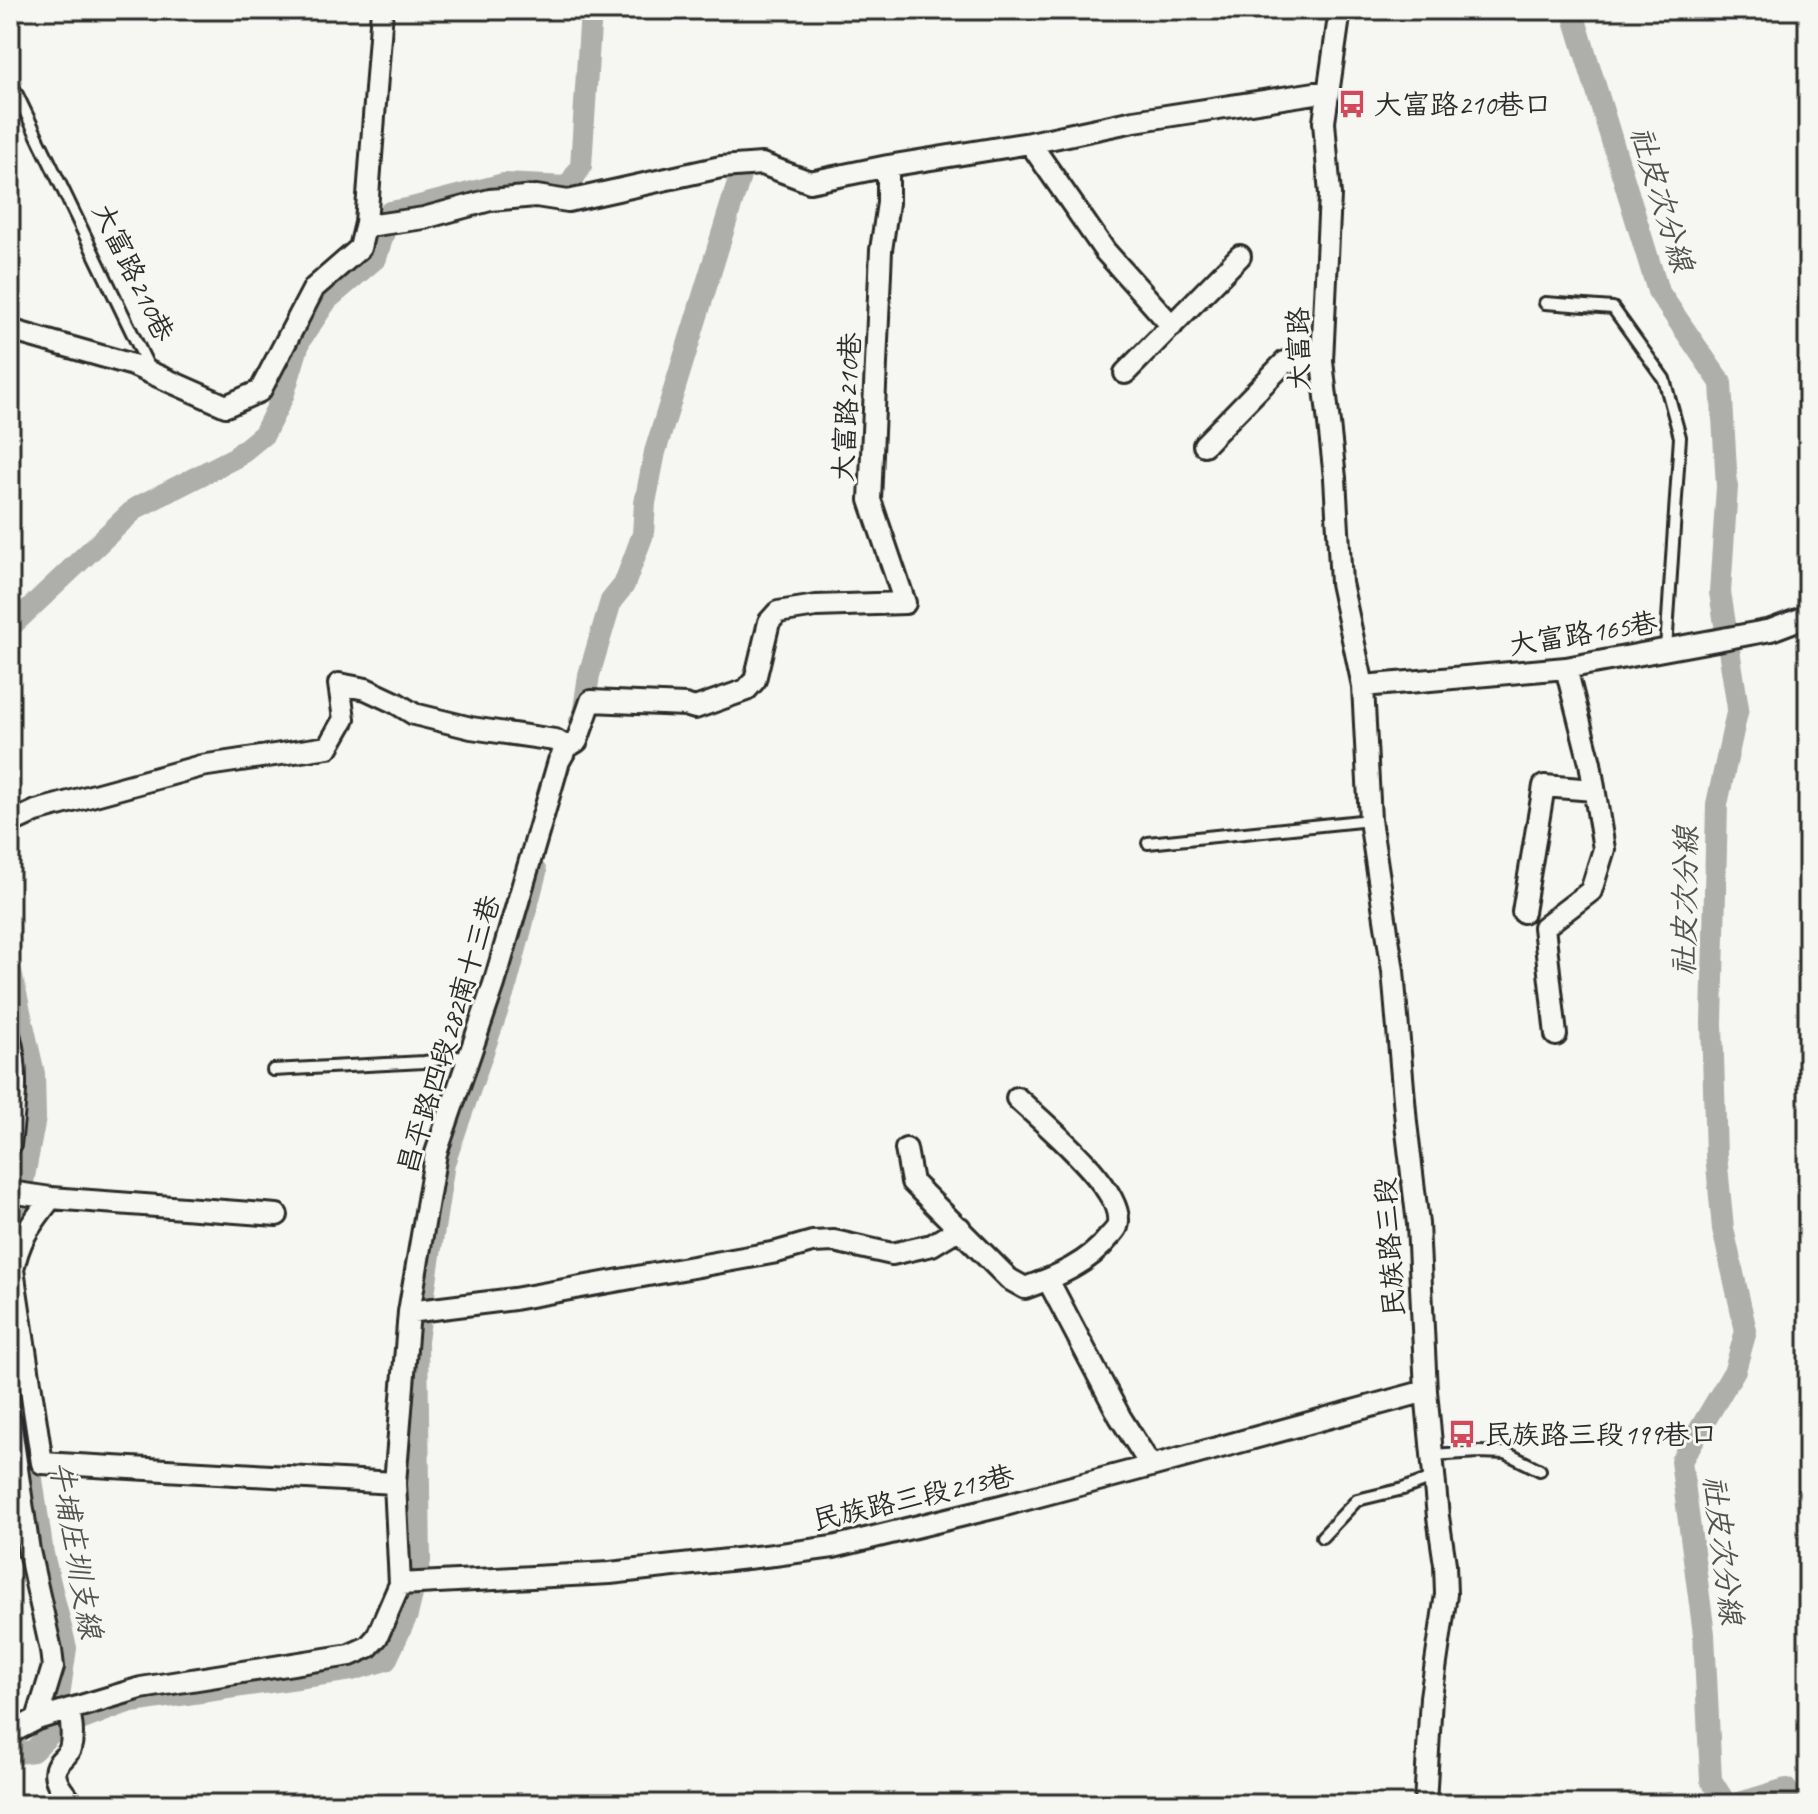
<svg xmlns="http://www.w3.org/2000/svg" width="1818" height="1814" font-family="Caveat,'LXGW WenKai TC',sans-serif">
  <style>
    .lines { fill: none; stroke-linecap: round; stroke-linejoin: round }
    .canal { stroke: #aeaeab; stroke-width: 22 }
    .lane-casing { stroke: #2b2b2b; stroke-width: 16 }
    .street-casing { stroke: #2b2b2b; stroke-width: 26 }
    .lane { stroke: #f6f6f2; stroke-width: 10 }
    .street { stroke: #f6f6f2; stroke-width: 20 }
    .labels { text-anchor: middle; stroke-width: 6; stroke-linejoin: round; paint-order: stroke }
    .poi-label { font-size: 28px; fill: #2b2b2b; stroke: #f6f6f2; text-anchor: start }
    .street-label { font-size: 28px; fill: #2b2b2b; stroke: #f6f6f2 }
    .water-label { font-size: 30px; font-style: italic; fill: #525251; stroke: #f6f6f2 }
  </style>
  <rect width="100%" height="100%" fill="#f6f6f2"/>
  <filter id="ink" filterUnits="userSpaceOnUse"><feTurbulence type="fractalNoise" baseFrequency=".0125" numOctaves="2"/><feDisplacementMap in="SourceGraphic" scale="16" xChannelSelector="R" yChannelSelector="G"/><feConvolveMatrix kernelMatrix="1 2 1 2 8 2 1 2 1" color-interpolation-filters="sRGB"/></filter>
  <g filter="url(#ink)">
    <g class="lines">
      <path class="canal" d="M 1572,10 L 1658,291 L 1721,383 L 1727,487 L 1720,592 L 1738,708 L 1717,804 L 1712,1023 L 1716,1155 L 1723,1229 L 1746,1331 L 1735,1370 L 1681,1461 L 1704,1634 L 1711,1780 L 1726,1804
        M 10,627 L 136,508 L 236,457 L 264,434 L 283,396 L 300,340 L 327,300 L 376,258 L 390,212 L 412,208 L 504,184 L 568,187 L 581,166 L 591,10
        M 580,721 L 583,716 L 589,675 L 611,601 L 624,585 L 643,534 L 645,503 L 655,452 L 741,173
        M 10,967 L 34,1074 L 35,1118 L 17,1214 L 10,1227
        M 10,1329 L 43,1554 L 66,1648 L 54,1730 L 33,1751 L 10,1754
        M 54,1730 L 125,1703 L 352,1670 L 386,1660 L 407,1615 L 420,1561 L 417,1340 L 444,1163 L 506,986 L 536,872
        M 1736,1804 L 1786,1789 L 1797,1804"/>
      <defs>
        <path id="lane" d="M 10,80 L 150,370
          M 1545,303 L 1613,308 L 1664,379 L 1680,437 L 1666,649
          M 1148,843 L 1370,820
          M 273,1070 L 424,1062 C 439,1060 454,1054 468,1059
          M 1432,1455 L 1479,1452 L 1506,1453 L 1540,1470
          M 1322,1537 L 1357,1500 L 1403,1489 L 1435,1477"/>
        <path id="street" d="M 1340,10 L 1324,122 L 1330,195 L 1322,361 L 1335,478 L 1341,583 L 1363,686 L 1370,820 L 1393,971 L 1406,1123 L 1418,1224 L 1426,1391 L 1438,1517 L 1445,1564 L 1446,1594 L 1431,1697 L 1425,1804
          M 1030,143 L 1105,251 L 1172,326
          M 366,223 L 375,225 L 424,218 L 490,200 L 536,196 L 568,201 L 721,167 L 762,164 L 810,182 L 888,166 L 1030,143 L 1134,121 L 1328,91
          M 10,330 L 133,365 L 226,406 L 260,391 L 314,288 L 360,248 L 366,223 L 382,10
          M 1125,373 L 1240,256
          M 1204,445 L 1285,362 L 1322,361
          M 1363,686 L 1566,668 L 1771,630 L 1808,616
          M 10,823 L 36,811 L 201,766 L 328,747 L 344,719 L 339,684 L 366,689 L 396,703 L 414,714 L 471,728 L 555,740 L 567,747
          M 1523,912 L 1544,786 L 1594,790
          M 1556,1035 L 1544,927 L 1591,891 L 1604,849 L 1590,763 L 1566,668
          M 10,1038 C 19,1073 14,1110 10,1145
          M 906,1149 L 912,1182 L 1009,1279 L 1025,1288 C 1056,1277 1089,1263 1109,1237 C 1112,1234 1115,1231 1117,1227 C 1129,1192 1041,1121 1017,1098
          M 10,1192 L 51,1198
          M 277,1215 L 51,1198 C 31,1225 20,1236 13,1270 L 42,1463 L 395,1483
          M 1048,1280 L 1120,1417 L 1151,1466
          M 409,1312 L 514,1299 L 777,1252 L 812,1242 L 834,1241 L 892,1254 L 932,1245 L 960,1228
          M 10,1421 L 29,1551 L 51,1650 L 53,1667 L 37,1719
          M 400,1584 L 610,1573 L 774,1555 L 833,1547 L 1001,1506 L 1151,1466 L 1426,1391
          M 69,1709 C 71,1721 74,1736 70,1749 C 68,1755 62,1758 58,1764 C 49,1778 64,1793 73,1804
          M 10,1733 L 37,1719 L 141,1688 L 350,1655 L 368,1647 L 377,1637 L 400,1584 L 395,1483 L 409,1312 L 436,1153 L 494,984 L 559,761 L 567,747 L 577,741 L 591,701 L 685,705 L 695,708 L 746,690 L 755,680 L 769,622 L 778,612 L 816,606 L 905,603 L 870,500 L 881,250 L 888,203 L 888,166"/>
      </defs>
      <use href="#lane" class="lane-casing"/>
      <use href="#street" class="street-casing"/>
      <use href="#lane" class="lane"/>
      <use href="#street" class="street"/>
    </g>
  </g>
  <defs>
    <symbol id="bus-bare" viewBox="-9 -9 18 18"><path d="M-5-6H5V4H4V6H2V4H-2V6H-4V4H-5ZM-3.5-4V0h7V-4ZM-3.5 1.2v1.5H-2V1.2ZM2 1.2v1.5H3.5V1.2Z" fill="#d1495b" stroke="#f6f6f2" stroke-width="2.5" paint-order="stroke"/></symbol>
  </defs>
  <g fill-rule="evenodd">
    <use href="#bus-bare" x="1332" y="84" width="40" height="40"/>
    <use href="#bus-bare" x="1442" y="1414" width="40" height="40"/>
  </g>
  <g class="labels">
    <g class="poi-label">
      <text x="1374" y="114">大富路210巷口</text>
      <text x="1484" y="1444">民族路三段199巷口</text>
    </g>
    <g class="street-label">
      <text transform="translate(134 272) rotate(64)" y="10">大富路210巷</text>
      <text transform="translate(1298 349) rotate(-91)" y="10">大富路</text>
      <text transform="translate(846 407) rotate(-87)" y="10">大富路210巷</text>
      <text transform="translate(1583 633) rotate(-9)" y="10">大富路165巷</text>
      <text transform="translate(448 1034) rotate(-73)" y="10">昌平路四段282南十三巷</text>
      <text transform="translate(1389 1247) rotate(-94)" y="10">民族路三段</text>
      <text transform="translate(913 1497) rotate(-13)" y="10">民族路三段213巷</text>
    </g>
    <g class="water-label">
      <text transform="translate(1662 199) rotate(73)" y="10">社皮次分線</text>
      <text transform="translate(1685 901) rotate(-89)" y="10">社皮次分線</text>
      <text transform="translate(76 1550) rotate(80)" y="10">牛埔庄圳支線</text>
      <text transform="translate(1723 1550) rotate(83)" y="10">社皮次分線</text>
    </g>
  </g>
  <rect width="1818" height="1814" fill="none" stroke="#f6f6f2" stroke-width="40"/>
  <rect x="20" y="20" width="1778" height="1774" fill="none" stroke="#2b2b2b" stroke-width="3" filter="url(#ink)"/>
</svg>
